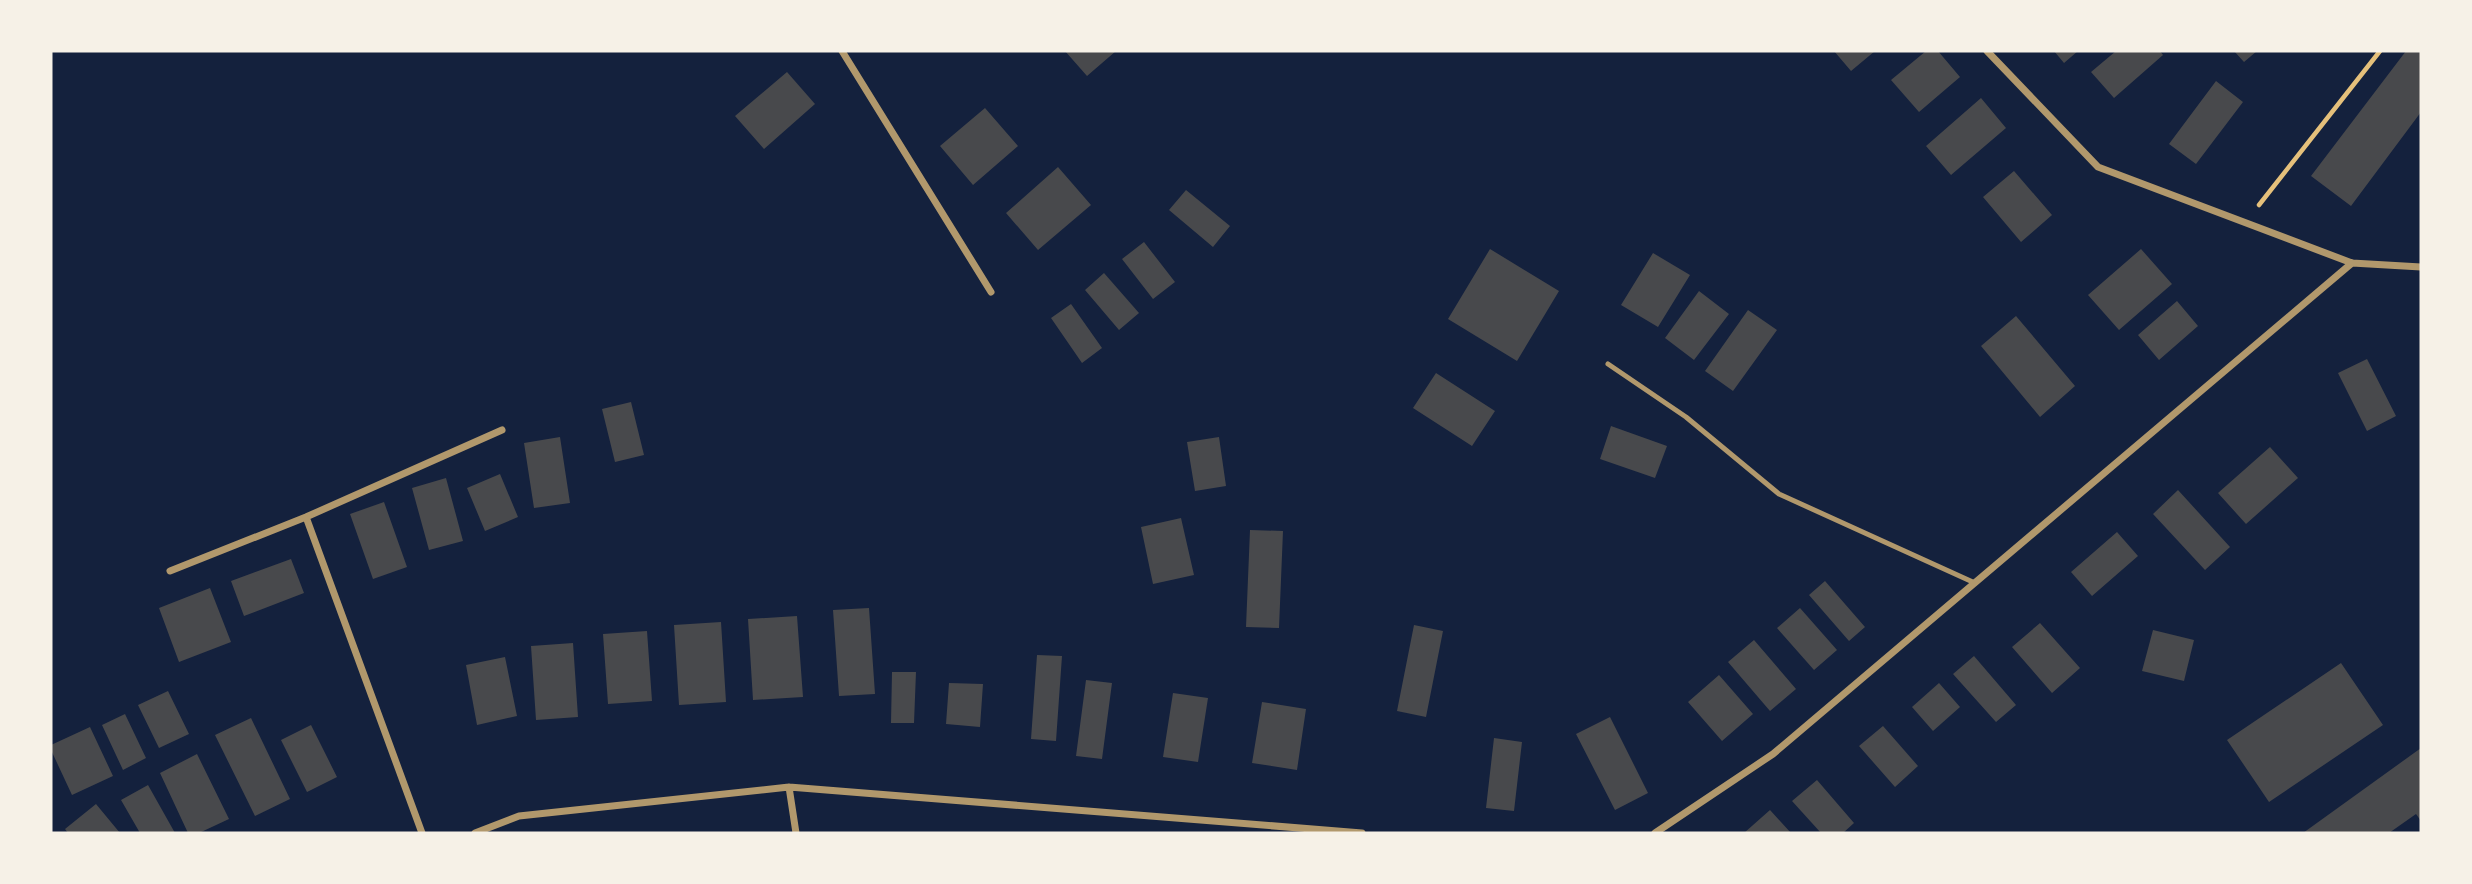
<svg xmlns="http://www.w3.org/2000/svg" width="2472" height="884" font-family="'Alegreya Sans',sans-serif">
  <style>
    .building { fill: #48494c }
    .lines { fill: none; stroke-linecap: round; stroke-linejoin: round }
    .path { stroke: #e5c07b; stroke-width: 4.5 }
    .service { stroke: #b1986c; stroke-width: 5 }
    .minor { stroke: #b1986c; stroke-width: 7 }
  </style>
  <rect width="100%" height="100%" fill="#14213d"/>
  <path class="building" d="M 1065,51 L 1116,51 L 1087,76 Z
    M 1834,51 L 1875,51 L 1851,71 Z
    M 1926,51 L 1938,51 L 1960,77 L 1919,112 L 1891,80 Z
    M 2054,51 L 2078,51 L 2064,63 Z
    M 2116,51 L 2160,51 L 2163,55 L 2114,98 L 2091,72 Z
    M 2234,51 L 2257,51 L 2244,62 Z
    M 2406,51 L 2421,51 L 2421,112 L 2351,206 L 2311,176 Z
    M 787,72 L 815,104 L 764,149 L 735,116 Z
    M 2216,81 L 2243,102 L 2196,164 L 2169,144 Z
    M 1981,98 L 2006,128 L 1951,175 L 1926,146 Z
    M 985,108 L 1018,146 L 973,185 L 940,146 Z
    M 1058,167 L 1091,205 L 1038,250 L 1006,213 Z
    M 2014,171 L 2052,215 L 2021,242 L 1983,197 Z
    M 1186,190 L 1230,226 L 1213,247 L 1169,210 Z
    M 1144,242 L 1175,282 L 1153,299 L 1122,259 Z
    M 1490,249 L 1559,291 L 1517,361 L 1448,319 Z
    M 2141,249 L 2172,284 L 2119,330 L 2088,295 Z
    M 1653,253 L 1690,275 L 1658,327 L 1621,305 Z
    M 1104,273 L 1139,313 L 1119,330 L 1085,290 Z
    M 1699,291 L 1729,314 L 1694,360 L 1665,338 Z
    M 2177,301 L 2198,326 L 2159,360 L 2138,335 Z
    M 1071,304 L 1102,348 L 1082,363 L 1051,318 Z
    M 1748,310 L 1777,330 L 1733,391 L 1705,371 Z
    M 2016,316 L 2075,386 L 2040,417 L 1981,346 Z
    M 2367,359 L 2396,416 L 2367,431 L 2338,373 Z
    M 1436,373 L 1495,411 L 1472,446 L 1413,408 Z
    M 631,402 L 644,455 L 615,462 L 602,409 Z
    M 1611,426 L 1667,446 L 1655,478 L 1600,459 Z
    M 560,437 L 570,503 L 534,508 L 524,443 Z
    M 1219,437 L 1226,486 L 1195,491 L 1187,442 Z
    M 2270,447 L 2298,478 L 2246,524 L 2218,493 Z
    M 500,474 L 518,517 L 485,531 L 467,488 Z
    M 446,478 L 463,541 L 429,550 L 412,488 Z
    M 2178,490 L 2230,547 L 2205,570 L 2153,514 Z
    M 384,502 L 407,567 L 373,579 L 350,514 Z
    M 1181,518 L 1194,575 L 1153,584 L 1141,527 Z
    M 1250,530 L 1283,531 L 1279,628 L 1246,627 Z
    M 2117,532 L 2138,556 L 2092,596 L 2071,572 Z
    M 291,559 L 304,593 L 244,616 L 231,581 Z
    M 1825,581 L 1865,627 L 1849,641 L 1809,595 Z
    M 210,588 L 231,642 L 179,662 L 159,608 Z
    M 869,608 L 875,694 L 839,696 L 833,610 Z
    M 1800,608 L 1837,650 L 1814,670 L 1777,628 Z
    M 797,616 L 803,697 L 753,700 L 748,619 Z
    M 721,622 L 726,702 L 679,705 L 674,625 Z
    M 2040,623 L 2080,668 L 2052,693 L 2012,647 Z
    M 1414,625 L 1443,631 L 1426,717 L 1397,711 Z
    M 2153,630 L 2194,640 L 2184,681 L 2142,671 Z
    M 647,631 L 652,701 L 608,704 L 603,634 Z
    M 1754,640 L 1796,689 L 1770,711 L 1728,662 Z
    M 573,643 L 578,717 L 536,720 L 531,646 Z
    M 1037,655 L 1062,656 L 1056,741 L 1031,739 Z
    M 1974,656 L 2016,705 L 1996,722 L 1953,674 Z
    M 505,657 L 517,716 L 477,725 L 466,665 Z
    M 2341,663 L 2383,725 L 2269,802 L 2227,740 Z
    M 892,672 L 916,672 L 914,723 L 891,723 Z
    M 1719,675 L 1753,714 L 1722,741 L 1688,702 Z
    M 1086,680 L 1112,683 L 1102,759 L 1076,756 Z
    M 949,683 L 983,684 L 980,727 L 946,724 Z
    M 1939,683 L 1960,707 L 1933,731 L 1912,707 Z
    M 168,691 L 189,734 L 159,748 L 138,705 Z
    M 1173,693 L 1208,698 L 1198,762 L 1163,757 Z
    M 1262,702 L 1306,709 L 1297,770 L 1252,763 Z
    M 125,714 L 146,758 L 123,770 L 102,725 Z
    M 1610,717 L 1648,793 L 1615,810 L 1576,734 Z
    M 251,718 L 290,799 L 255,816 L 215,735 Z
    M 311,725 L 337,777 L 307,792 L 281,740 Z
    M 1883,726 L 1918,766 L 1895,787 L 1859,746 Z
    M 90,727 L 113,776 L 72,795 L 51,750 L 51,745 Z
    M 1494,738 L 1522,742 L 1514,811 L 1486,808 Z
    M 2421,748 L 2421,821 L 2416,814 L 2389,833 L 2303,833 Z
    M 197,754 L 229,819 L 199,833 L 188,833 L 160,773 Z
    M 1817,780 L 1854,823 L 1843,833 L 1821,833 L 1792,801 Z
    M 148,785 L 175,833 L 140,833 L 121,800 Z
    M 96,804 L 120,833 L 68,833 L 65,829 Z
    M 1770,810 L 1791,833 L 1744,833 Z"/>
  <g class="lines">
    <path class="path" d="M 2259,205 L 2380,51"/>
    <path class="service" d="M 1608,364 L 1686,417 L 1779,494 L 1975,583"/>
    <path class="minor" d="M 842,51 L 991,292
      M 1987,51 L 2098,167 L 2352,263 L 2421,267
      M 306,517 L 422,833
      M 170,571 L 306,517 L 502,430
      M 789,787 L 796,833
      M 475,833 L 519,816 L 789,787 L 1362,833
      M 1655,833 L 1773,754 L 2352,263"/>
  </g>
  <rect width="2472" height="884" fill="none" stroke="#f6f1e7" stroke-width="105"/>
</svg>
